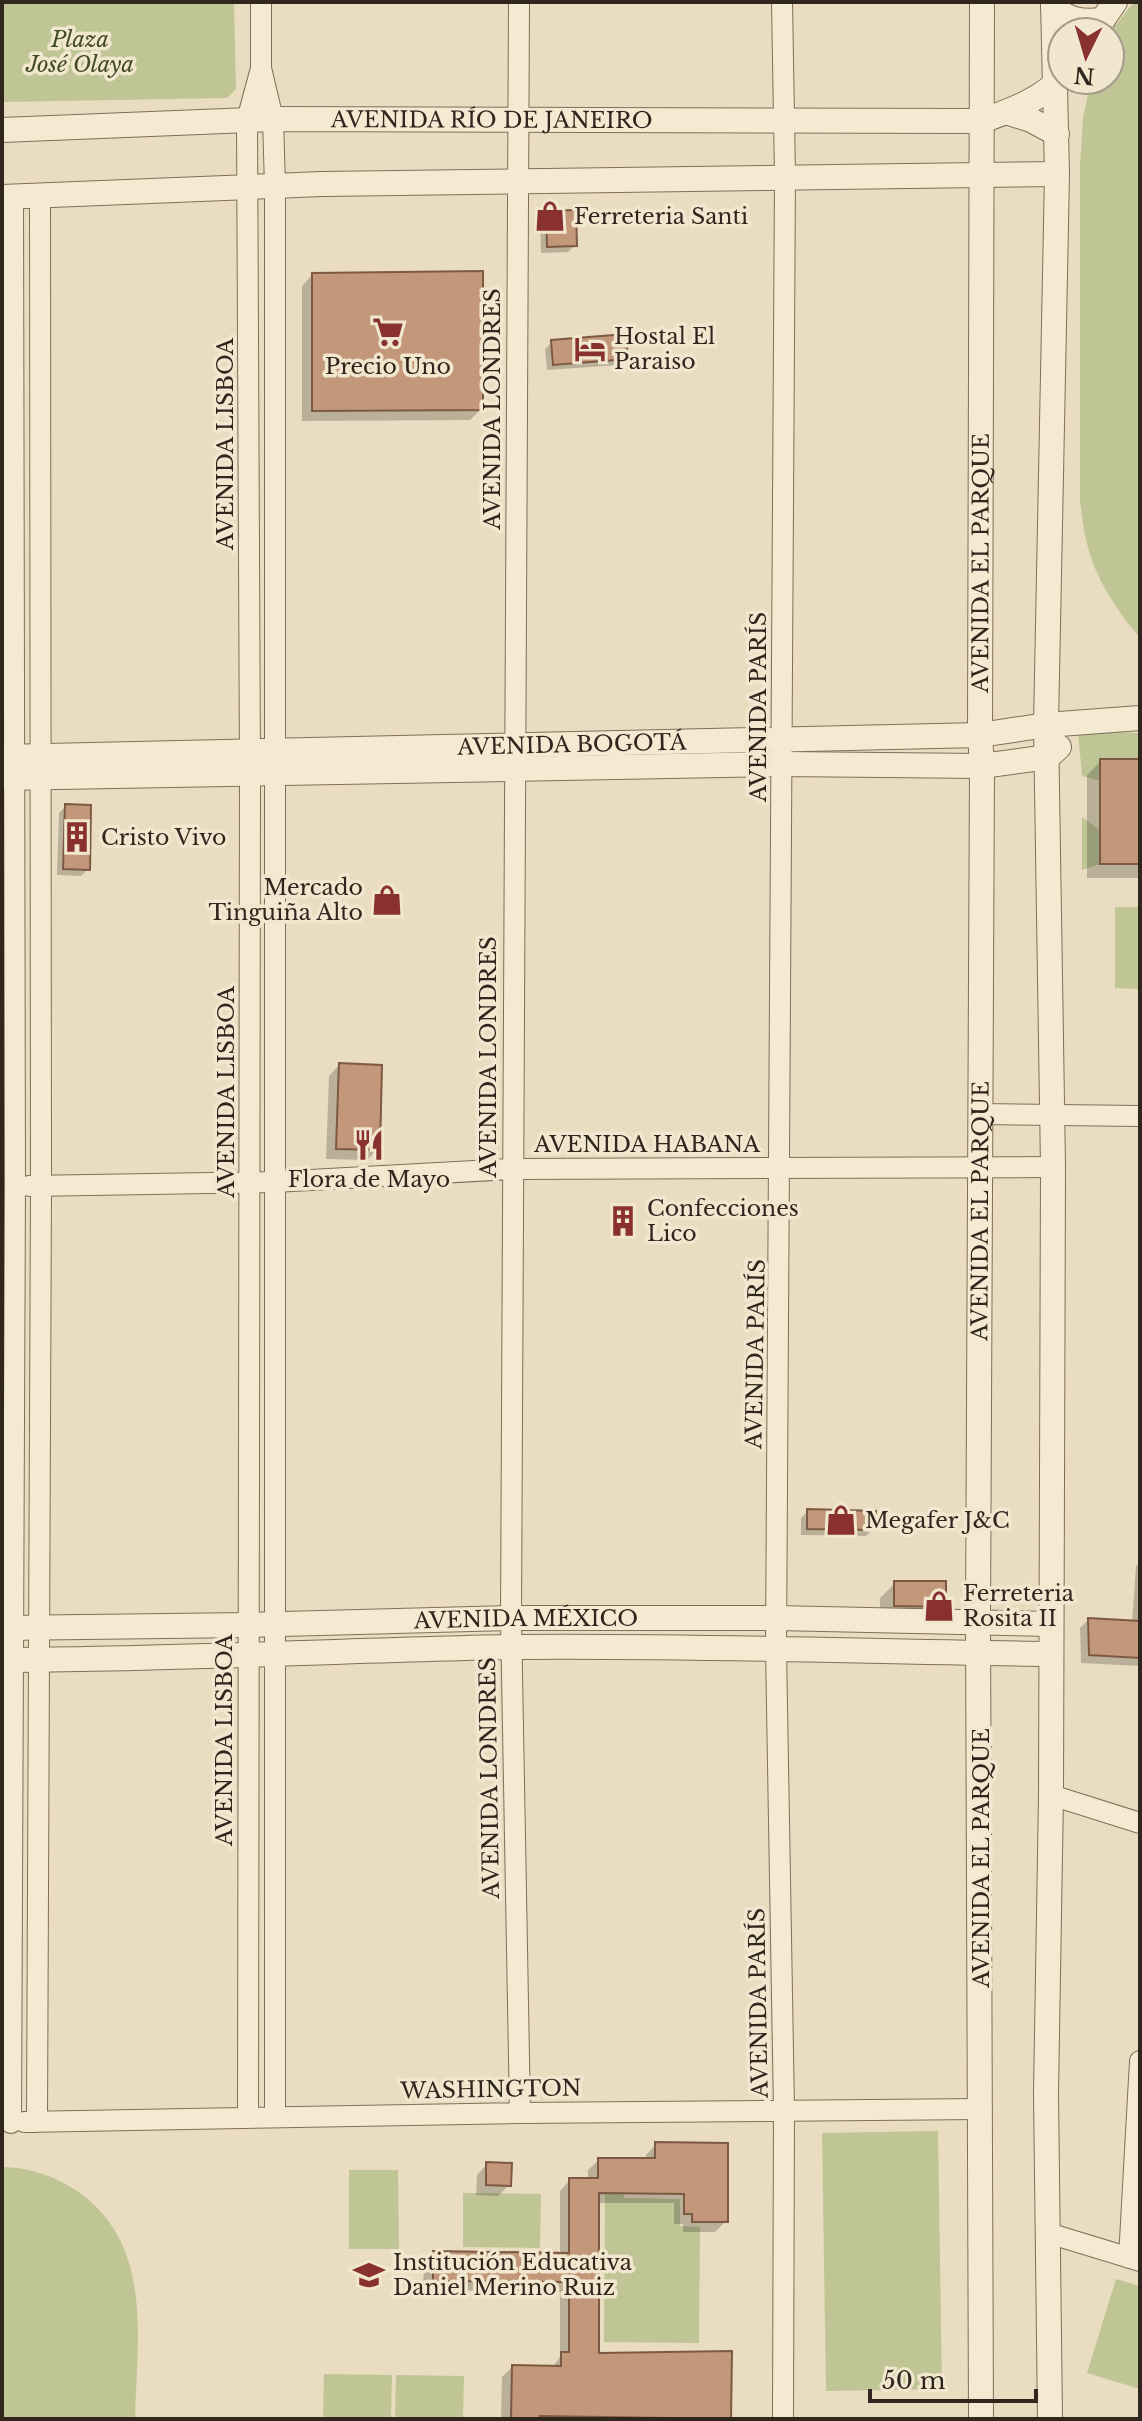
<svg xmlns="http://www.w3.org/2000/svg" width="1142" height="2421" font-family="'Libre Baskerville',serif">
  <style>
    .green { fill: #c0c596 }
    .shadow { fill: #0003 }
    .building { fill: #c3987a; stroke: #7c5942; stroke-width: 2 }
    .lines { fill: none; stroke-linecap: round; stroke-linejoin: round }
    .minor-casing { stroke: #806e5a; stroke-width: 22 }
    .tertiary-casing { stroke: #806e5a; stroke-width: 26 }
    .minor { stroke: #f4ead2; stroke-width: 20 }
    .tertiary { stroke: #f4ead2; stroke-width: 24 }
    .labels { text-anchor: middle; stroke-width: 7; stroke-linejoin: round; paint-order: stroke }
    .park-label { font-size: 22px; font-style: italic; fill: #424b25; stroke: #f1e7cf }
    .street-label { font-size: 22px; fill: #31261d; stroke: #f1e7cf }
    .poi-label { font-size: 22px; fill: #31261d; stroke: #f1e7cf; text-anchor: start }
  </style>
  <rect width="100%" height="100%" fill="#e9dcc0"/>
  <path class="green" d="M 2,2 L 234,2 L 236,89 L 227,98 L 2,102 Z
    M 1134,2 L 1140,2 L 1140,638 C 1102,592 1085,560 1080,499 L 1080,166 L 1083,118 L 1091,80 L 1110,80 L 1110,32 Z
    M 1078,731 L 1140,733 L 1140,759 L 1101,759 L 1100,781 L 1082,776 Z
    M 1082,817 L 1100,830 L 1100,864 L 1082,870 Z
    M 1115,907 L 1140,907 L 1140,989 L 1115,988 Z
    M 938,2131 L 942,2389 L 826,2391 L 822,2133 Z
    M 2,2167 C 29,2167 55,2176 77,2191 C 154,2244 137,2338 135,2419 L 2,2419 Z
    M 349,2170 L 398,2170 L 399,2249 L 349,2249 Z
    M 605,2179 L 624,2179 L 624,2198 L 680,2199 L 680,2226 L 700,2227 L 699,2343 L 604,2342 Z
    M 463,2193 L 541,2194 L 540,2248 L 463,2247 Z
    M 1116,2279 L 1140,2286 L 1140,2389 L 1087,2373 Z
    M 324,2374 L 392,2375 L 391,2419 L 323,2419 Z
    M 396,2375 L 464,2376 L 463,2419 L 395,2419 Z"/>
  <path class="shadow" d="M 547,213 L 575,245 L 568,252 L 541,253 L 540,220 Z
    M 312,275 L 481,409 L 470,420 L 302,421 L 302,286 Z
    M 552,342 L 626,358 L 619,365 L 547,370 L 545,349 Z
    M 1101,761 L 1140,761 L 1140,878 L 1087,878 L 1087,775 Z
    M 66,806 L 88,869 L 81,876 L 57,875 L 59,813 Z
    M 339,1065 L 378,1149 L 367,1160 L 326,1159 L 329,1076 Z
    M 808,1511 L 873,1529 L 866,1536 L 801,1535 L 801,1518 Z
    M 1140,1562 L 1140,1666 L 1081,1663 L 1080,1628 L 1088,1620 L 1132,1622 L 1136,1566 Z
    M 895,1583 L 944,1606 L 929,1620 L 880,1619 L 880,1598 Z
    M 656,2144 L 726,2221 L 715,2232 L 683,2232 L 683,2224 L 674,2224 L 674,2203 L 597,2203 L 597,2355 L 729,2418 L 501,2419 L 502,2377 L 512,2367 L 552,2368 L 560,2357 L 560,2292 L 423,2290 L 424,2264 L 434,2253 L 560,2255 L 560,2191 L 570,2180 L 588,2180 L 588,2170 L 599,2160 L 646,2160 L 646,2155 Z
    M 487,2164 L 509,2185 L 498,2196 L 476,2195 L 477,2175 Z"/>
  <path class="building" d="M 576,210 L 577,246 L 547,247 L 546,211 Z
    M 483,271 L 483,410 L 312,411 L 312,273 Z
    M 626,334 L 628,359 L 553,365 L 551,340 Z
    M 1100,759 L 1140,759 L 1140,864 L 1100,864 Z
    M 65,804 L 91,805 L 90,870 L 63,869 Z
    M 339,1063 L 382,1065 L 380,1150 L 336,1149 Z
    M 807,1509 L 876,1511 L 875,1530 L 807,1529 Z
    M 894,1581 L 946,1581 L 946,1607 L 894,1606 Z
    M 1088,1618 L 1140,1621 L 1140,1658 L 1089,1655 Z
    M 655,2142 L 728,2143 L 728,2222 L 692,2222 L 692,2214 L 684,2214 L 684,2194 L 599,2193 L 599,2353 L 732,2351 L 731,2419 L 540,2416 L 540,2419 L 511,2419 L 512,2365 L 561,2366 L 561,2352 L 569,2352 L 569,2282 L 433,2281 L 433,2251 L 569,2253 L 569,2178 L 598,2178 L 598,2158 L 655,2158 Z
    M 486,2162 L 512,2163 L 511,2186 L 486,2185 Z"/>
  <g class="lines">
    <defs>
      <path id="minor" d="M 261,2 L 261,68 L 273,119 L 275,186 L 275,2116
        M 519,2 L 511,1618 L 520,2113
        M 782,2 L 785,176 L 776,1648 L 784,2110 L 783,2419
        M 980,1114 L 1140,1116
        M 29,1186 L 274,1182 L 512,1169 L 1053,1167
        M 1051,1795 L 1140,1823
        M 248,2117 L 250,773 L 247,120 L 260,72
        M 24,2122 L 520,2113 L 980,2109
        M 37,2122 L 41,1186 L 40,195
        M 11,2123 L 15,1185 L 13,197
        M 1048,2233 L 1140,2261
        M 1129,2258 L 1140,2061"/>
      <g id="tertiary">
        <path d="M 1053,7 C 1070,21 1082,22 1103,20"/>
        <path d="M 1094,32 L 1115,2"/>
        <path d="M 1006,112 L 1031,120 L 1057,134"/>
        <path id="s1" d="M 2,130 L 273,119 L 982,121 C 1009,111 1044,99 1062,76"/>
        <path d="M 2,197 L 322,184 L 1057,174"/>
        <path id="s2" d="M 2,757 L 980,735 L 1046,725 L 1140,718"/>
        <path d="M 2,778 L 782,764 L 982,766 L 1048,757 L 1059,747"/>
        <path id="s3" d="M 2,1628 L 248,1625 L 511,1618 L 776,1618 L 1051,1624"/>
        <path d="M 2,1660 C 172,1660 342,1650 511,1647 C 691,1645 871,1652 1051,1654"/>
        <path id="s4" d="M 981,2419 L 978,1621 L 982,766 L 980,735 L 982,2"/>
        <path d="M 1050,2419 L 1046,2093 L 1051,1795 L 1053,1167 L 1046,725 L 1057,174 L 1053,2"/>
      </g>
    </defs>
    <use href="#minor" class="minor-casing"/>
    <use href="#tertiary" class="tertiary-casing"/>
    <use href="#minor" class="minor"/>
    <use href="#tertiary" class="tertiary"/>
  </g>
  <defs>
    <symbol id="shop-bare" viewBox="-9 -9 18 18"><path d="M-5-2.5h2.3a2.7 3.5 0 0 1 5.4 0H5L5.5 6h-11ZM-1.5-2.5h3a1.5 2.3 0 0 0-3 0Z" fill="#893031" stroke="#f1e7cf" stroke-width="2.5" paint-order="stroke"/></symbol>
    <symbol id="supermarket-bare" viewBox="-9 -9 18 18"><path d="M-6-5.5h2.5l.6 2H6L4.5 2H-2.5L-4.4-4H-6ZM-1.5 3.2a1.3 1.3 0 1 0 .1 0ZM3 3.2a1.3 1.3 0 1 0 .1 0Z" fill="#893031" stroke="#f1e7cf" stroke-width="2.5" paint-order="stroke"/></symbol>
    <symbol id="hotel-bare" viewBox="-9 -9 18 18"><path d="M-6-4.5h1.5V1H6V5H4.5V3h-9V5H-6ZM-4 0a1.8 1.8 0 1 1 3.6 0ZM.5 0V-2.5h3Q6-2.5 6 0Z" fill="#893031" stroke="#f1e7cf" stroke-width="2.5" paint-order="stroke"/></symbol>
    <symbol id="building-bare" viewBox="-9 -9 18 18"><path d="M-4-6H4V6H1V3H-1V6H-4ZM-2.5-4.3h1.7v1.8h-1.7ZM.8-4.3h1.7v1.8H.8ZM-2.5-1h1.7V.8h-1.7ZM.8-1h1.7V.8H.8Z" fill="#893031" stroke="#f1e7cf" stroke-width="2.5" paint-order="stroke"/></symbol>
    <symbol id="restaurant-bare" viewBox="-9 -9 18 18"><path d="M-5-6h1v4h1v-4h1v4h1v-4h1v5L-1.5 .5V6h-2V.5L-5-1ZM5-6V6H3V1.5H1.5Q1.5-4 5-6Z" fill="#893031" stroke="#f1e7cf" stroke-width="2.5" paint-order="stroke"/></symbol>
    <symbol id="school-bare" viewBox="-9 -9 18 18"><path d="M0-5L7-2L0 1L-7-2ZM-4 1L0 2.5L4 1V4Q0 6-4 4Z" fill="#893031" stroke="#f1e7cf" stroke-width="2.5" paint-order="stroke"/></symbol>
  </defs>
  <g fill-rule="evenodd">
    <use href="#shop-bare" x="528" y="194" width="44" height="44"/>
    <use href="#supermarket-bare" x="366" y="310" width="44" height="44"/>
    <use href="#hotel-bare" x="568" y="327" width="44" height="44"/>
    <use href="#building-bare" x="55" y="815" width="44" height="44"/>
    <use href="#shop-bare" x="365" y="878" width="44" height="44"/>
    <use href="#restaurant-bare" x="347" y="1123" width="44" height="44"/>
    <use href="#building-bare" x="601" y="1199" width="44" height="44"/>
    <use href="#shop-bare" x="819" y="1498" width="44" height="44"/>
    <use href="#shop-bare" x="917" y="1584" width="44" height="44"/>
    <use href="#school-bare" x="347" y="2253" width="44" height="44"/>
  </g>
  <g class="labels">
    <g class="park-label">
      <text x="80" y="47">Plaza<tspan x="80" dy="25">José Olaya</tspan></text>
    </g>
    <g class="street-label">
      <text dy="8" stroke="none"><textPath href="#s1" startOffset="490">AVENIDA RÍO DE JANEIRO</textPath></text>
      <text transform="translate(492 409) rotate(-90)" y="8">AVENIDA LONDRES</text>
      <text transform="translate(225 444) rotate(-90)" y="8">AVENIDA LISBOA</text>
      <text dy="8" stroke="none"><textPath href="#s4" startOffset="1856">AVENIDA EL PARQUE</textPath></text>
      <text transform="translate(758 707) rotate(-90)" y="8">AVENIDA PARÍS</text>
      <text dy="8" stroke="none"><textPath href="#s2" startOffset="570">AVENIDA BOGOTÁ</textPath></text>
      <text transform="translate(488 1057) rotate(-90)" y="8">AVENIDA LONDRES</text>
      <text transform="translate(226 1092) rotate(-90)" y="8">AVENIDA LISBOA</text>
      <text x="647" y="1152">AVENIDA HABANA</text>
      <text dy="8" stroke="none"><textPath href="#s4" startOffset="1208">AVENIDA EL PARQUE</textPath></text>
      <text transform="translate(755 1354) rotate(-89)" y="8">AVENIDA PARÍS</text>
      <text dy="8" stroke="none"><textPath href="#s3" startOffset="524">AVENIDA MÉXICO</textPath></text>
      <text transform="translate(224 1740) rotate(-90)" y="8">AVENIDA LISBOA</text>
      <text transform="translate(489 1778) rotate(-91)" y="8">AVENIDA LONDRES</text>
      <text transform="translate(981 1858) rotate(-90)" y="8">AVENIDA EL PARQUE</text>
      <text transform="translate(758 2003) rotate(-91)" y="8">AVENIDA PARÍS</text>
      <text transform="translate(491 2089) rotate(-1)" y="8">WASHINGTON</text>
    </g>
    <g class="poi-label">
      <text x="574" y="224">Ferreteria Santi</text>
      <text x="614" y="344">Hostal El<tspan x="614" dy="25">Paraiso</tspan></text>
      <text x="388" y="374" text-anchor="middle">Precio Uno</text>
      <text x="101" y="845">Cristo Vivo</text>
      <text x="363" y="895" text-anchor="end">Mercado<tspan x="363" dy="25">Tinguiña Alto</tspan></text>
      <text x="369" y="1187" text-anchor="middle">Flora de Mayo</text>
      <text x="647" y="1216">Confecciones<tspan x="647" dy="25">Lico</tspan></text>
      <text x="865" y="1528">Megafer J&amp;C</text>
      <text x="963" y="1601">Ferreteria<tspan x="963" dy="25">Rosita II</tspan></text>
      <text x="393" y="2270">Institución Educativa<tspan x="393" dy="25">Daniel Merino Ruiz</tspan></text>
    </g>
  </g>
  <rect width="1142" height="2421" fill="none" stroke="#31261d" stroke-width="8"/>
  <g transform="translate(1086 56) rotate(185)"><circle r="38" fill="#f1e7cf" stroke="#a49a88" stroke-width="2"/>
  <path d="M0-6L14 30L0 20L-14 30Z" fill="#893031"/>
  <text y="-12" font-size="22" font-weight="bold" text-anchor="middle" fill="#31261d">N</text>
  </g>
  <path d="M870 2389v12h166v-12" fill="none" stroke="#31261d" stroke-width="4"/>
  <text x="882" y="2389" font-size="24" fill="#31261d" stroke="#f1e7cf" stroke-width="6" paint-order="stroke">50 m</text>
</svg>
